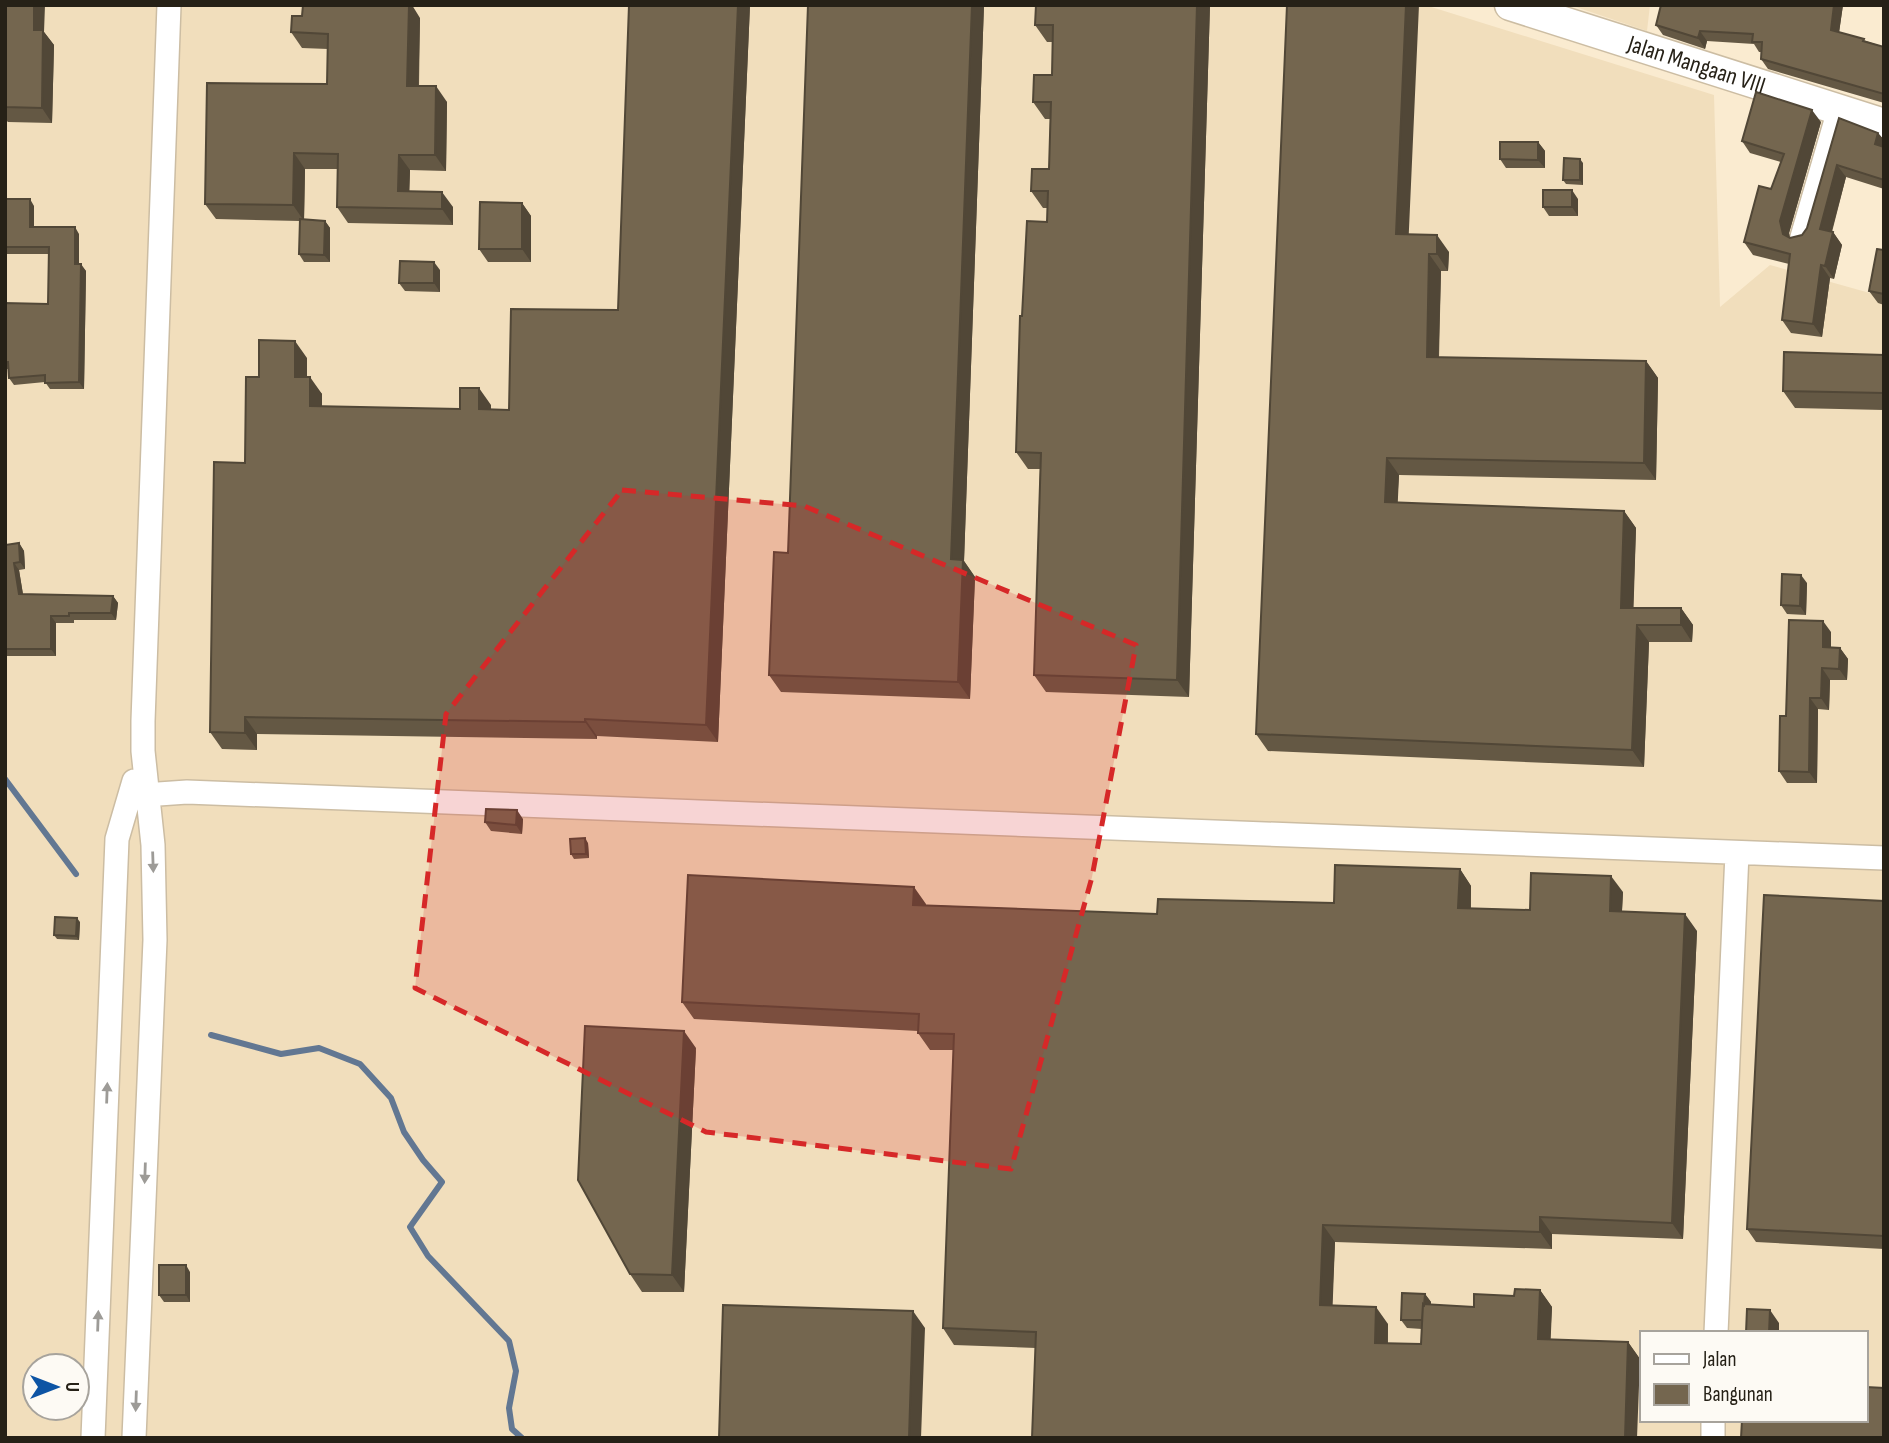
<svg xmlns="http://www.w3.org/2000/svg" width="1889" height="1443" font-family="'Sofia Sans Condensed',sans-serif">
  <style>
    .built { fill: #f1debc; fill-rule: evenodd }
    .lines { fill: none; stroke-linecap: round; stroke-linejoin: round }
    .stream { stroke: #627792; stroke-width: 6 }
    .minor-casing { stroke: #ccbda3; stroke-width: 26 }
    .tertiary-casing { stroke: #ccbda3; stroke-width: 33 }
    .minor { stroke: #fff; stroke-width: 23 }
    .tertiary { stroke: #fff; stroke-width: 30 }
    .wall { fill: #645844 }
    .shaded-wall { fill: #514737 }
    .building { fill: #74664f; stroke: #514737; stroke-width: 2 }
    .oneway { fill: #9d9b97 }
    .marked { fill: #d62828; fill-opacity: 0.2; stroke: #d62828; stroke-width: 5; stroke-dasharray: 14 9; stroke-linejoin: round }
    .labels { text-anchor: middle; stroke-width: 7; stroke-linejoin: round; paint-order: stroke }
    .street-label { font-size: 24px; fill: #262117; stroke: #fdfaf4 }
  </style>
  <rect width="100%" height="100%" fill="#faebd0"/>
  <path class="built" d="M 5,5 L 1425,5 L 1714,95 L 1720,307 L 1770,265 L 1884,297 L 1884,1438 L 5,1438 ZM 1642,1333 L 1866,1333 L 1866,1420 L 1642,1420 ZM 35,1366 L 77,1366 L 77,1408 L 35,1408 Z
    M 1570,5 L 1650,5 L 1647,31 Z"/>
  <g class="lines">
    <path class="stream" d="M 5,779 L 76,874
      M 211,1035 L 281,1054 L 319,1048 L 360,1064 L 391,1098 L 404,1132 L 423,1160 L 442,1182 L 410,1227 L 428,1256 L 509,1341 L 516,1371 L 509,1408 L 512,1429 L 522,1438"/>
    <defs>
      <path id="minor" d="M 1802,237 L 1839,110
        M 130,796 L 187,792 L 1884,858
        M 1716,1333 L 1737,853
        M 93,1438 L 117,839 L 134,781
        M 134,1438 L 155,940 L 153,845 L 143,751 L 143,721 L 169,5
        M 1713,1438 L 1713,1420"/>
      <g id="tertiary">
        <path id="s1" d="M 1510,5 L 1884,124"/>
      </g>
    </defs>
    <use href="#minor" class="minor-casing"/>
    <use href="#tertiary" class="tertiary-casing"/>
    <use href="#minor" class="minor"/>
    <use href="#tertiary" class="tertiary"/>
  </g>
  <path class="wall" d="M 5,5 L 44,32 L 54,45 L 52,123 L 8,122 L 5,119 Z
    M 629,5 L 750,5 L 718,742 L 597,736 L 597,739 L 257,734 L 257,750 L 222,749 L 210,732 L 245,463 L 259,377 L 307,358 L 307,377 L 322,394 L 322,406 L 460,409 L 491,405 L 491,409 L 509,410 L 618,310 Z
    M 808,5 L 984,5 L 964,561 L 975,577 L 970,699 L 781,692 L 769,675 L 788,553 Z
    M 1036,5 L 1210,5 L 1189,697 L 1046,692 L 1034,675 L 1040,469 L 1028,469 L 1016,452 L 1022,316 L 1047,222 L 1048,208 L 1043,208 L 1031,191 L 1049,169 L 1050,119 L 1045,119 L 1033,102 L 1052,75 L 1053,42 L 1047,42 L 1035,25 Z
    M 1661,5 L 1843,5 L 1839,32 L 1884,47 L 1884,103 L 1768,69 L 1761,59 L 1762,52 L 1759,52 L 1754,44 L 1707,41 L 1705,49 L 1663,35 L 1656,25 Z
    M 420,18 L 419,86 L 447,102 L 446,171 L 410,170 L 409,191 L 453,207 L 453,225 L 348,223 L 337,207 L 338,169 L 305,169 L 304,219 L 325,221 L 330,228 L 330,262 L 304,262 L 299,254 L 300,221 L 216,219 L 205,204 L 327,84 L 328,49 L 302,48 L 291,32 Z
    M 1839,118 L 1878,133 L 1884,140 L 1884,189 L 1846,177 L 1832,232 L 1833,232 L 1842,245 L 1834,279 L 1830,278 L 1822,337 L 1791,333 L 1782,320 L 1789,264 L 1753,255 L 1744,242 L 1771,189 L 1781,162 L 1750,153 L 1742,141 L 1821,122 L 1789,233 L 1790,238 L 1802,235 L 1807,228 Z
    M 1538,142 L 1545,151 L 1545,168 L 1506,168 L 1500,159 Z
    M 1583,163 L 1583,185 L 1566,184 L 1563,180 Z
    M 5,199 L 34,206 L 34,227 L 79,234 L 79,264 L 86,271 L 84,389 L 50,389 L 45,382 L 14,385 L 9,378 L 9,369 L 5,369 L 5,303 L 48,304 L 49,254 L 5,254 Z
    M 1578,199 L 1578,216 L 1549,216 L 1543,207 Z
    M 522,203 L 531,216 L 531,262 L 488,262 L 479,249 Z
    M 1409,234 L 1449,252 L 1448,271 L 1441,271 L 1439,358 L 1646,361 L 1658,378 L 1656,480 L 1399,475 L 1397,503 L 1624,511 L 1636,528 L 1633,608 L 1681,608 L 1693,625 L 1692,642 L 1649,642 L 1644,767 L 1268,751 L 1256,734 Z
    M 1884,250 L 1884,305 L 1878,303 L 1869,291 Z
    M 440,270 L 440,292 L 405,291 L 399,283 Z
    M 1884,355 L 1884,410 L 1795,408 L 1783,391 Z
    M 19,543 L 24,551 L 25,569 L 19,570 L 23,594 L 113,596 L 118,603 L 116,620 L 74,620 L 74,623 L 56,623 L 56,656 L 5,656 L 5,545 Z
    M 1807,583 L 1806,615 L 1787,614 L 1781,605 Z
    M 1831,632 L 1831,647 L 1840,648 L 1848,659 L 1847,680 L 1830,680 L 1829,710 L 1818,709 L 1817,783 L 1787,783 L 1779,771 L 1786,716 Z
    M 523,819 L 522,834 L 491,831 L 485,822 Z
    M 588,843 L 589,858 L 574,859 L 571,854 Z
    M 1460,869 L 1471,886 L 1471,908 L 1530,910 L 1623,892 L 1622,911 L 1697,931 L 1683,1239 L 1552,1234 L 1552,1249 L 1335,1242 L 1332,1305 L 1388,1324 L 1388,1343 L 1421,1344 L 1422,1329 L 1407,1328 L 1401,1320 L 1425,1294 L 1431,1302 L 1431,1305 L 1474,1307 L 1540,1290 L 1552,1307 L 1550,1340 L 1628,1342 L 1640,1359 L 1036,1348 L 954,1345 L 943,1328 L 954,1050 L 930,1050 L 918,1033 L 918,1031 L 694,1019 L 682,1002 L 926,904 L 926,905 L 1157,914 L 1334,903 Z
    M 1884,901 L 1884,1249 L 1756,1242 L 1747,1229 Z
    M 80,922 L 79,940 L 57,939 L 54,935 Z
    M 696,1048 L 684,1292 L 642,1292 L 630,1274 Z
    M 190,1272 L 190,1302 L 164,1302 L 159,1295 Z"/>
  <path class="shaded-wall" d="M 34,5 L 45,5 L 44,32 L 54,45 L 52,123 L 42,108 L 34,30 Z
    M 409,5 L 412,5 L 420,18 L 418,101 L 407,86 Z
    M 738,5 L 750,5 L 718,742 L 706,725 Z
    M 972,5 L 984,5 L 964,561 L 975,577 L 970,699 L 958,682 L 951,559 Z
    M 1197,5 L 1210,5 L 1189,697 L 1177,680 Z
    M 1406,5 L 1419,5 L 1408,251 L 1396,234 Z
    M 1834,5 L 1843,5 L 1838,40 L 1831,30 Z
    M 1700,31 L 1707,41 L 1705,49 L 1698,38 Z
    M 436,86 L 447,102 L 446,171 L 435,155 Z
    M 1812,110 L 1821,122 L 1789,233 L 1791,246 L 1783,234 L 1780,221 Z
    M 1878,133 L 1884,140 L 1884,156 L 1875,144 Z
    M 1538,142 L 1545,151 L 1545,168 L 1538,160 Z
    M 294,153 L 305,169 L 304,221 L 293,205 Z
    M 399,155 L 410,170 L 409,207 L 398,191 Z
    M 1580,159 L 1583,163 L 1583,185 L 1580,180 Z
    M 1837,165 L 1846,177 L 1829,241 L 1820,229 Z
    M 1572,190 L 1578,199 L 1578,216 L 1572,207 Z
    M 442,192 L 453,207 L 453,225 L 442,209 Z
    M 30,199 L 34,206 L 34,234 L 30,227 Z
    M 522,203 L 531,216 L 531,262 L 522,249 Z
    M 325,221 L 330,228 L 330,262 L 324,255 Z
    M 75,227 L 79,234 L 79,271 L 75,264 Z
    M 1833,232 L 1842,245 L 1834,279 L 1825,266 Z
    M 1437,235 L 1449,252 L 1448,271 L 1437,254 Z
    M 1429,254 L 1441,271 L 1438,374 L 1427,357 Z
    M 434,262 L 440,270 L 440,292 L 434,283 Z
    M 81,264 L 86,271 L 84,389 L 79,382 Z
    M 1821,265 L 1830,278 L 1822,337 L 1813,324 Z
    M 295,341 L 307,358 L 307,394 L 295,377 Z
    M 1646,361 L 1658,378 L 1656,480 L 1644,463 Z
    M 310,377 L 322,394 L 322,423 L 310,406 Z
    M 479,388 L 491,405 L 491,426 L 479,409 Z
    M 1387,458 L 1399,475 L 1397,519 L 1385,502 Z
    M 1624,511 L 1636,528 L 1633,625 L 1621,608 Z
    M 19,543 L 24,551 L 25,569 L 20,562 Z
    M 14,563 L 19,570 L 24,601 L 19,594 Z
    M 1801,575 L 1807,583 L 1806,615 L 1800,606 Z
    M 113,596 L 118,603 L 116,620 L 111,613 Z
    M 1681,608 L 1693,625 L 1692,642 L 1681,625 Z
    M 51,616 L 56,623 L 56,656 L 51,649 Z
    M 1823,621 L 1831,632 L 1831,659 L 1823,647 Z
    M 1637,625 L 1649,642 L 1644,767 L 1632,750 Z
    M 1840,648 L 1848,659 L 1847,680 L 1839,669 Z
    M 1822,668 L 1830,680 L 1829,710 L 1821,698 Z
    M 1810,698 L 1818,709 L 1817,783 L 1809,772 Z
    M 245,717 L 257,734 L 257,750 L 245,733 Z
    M 585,719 L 597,736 L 597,739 L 585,722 Z
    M 517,810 L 523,819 L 522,834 L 516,825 Z
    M 585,838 L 588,843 L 589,858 L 586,854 Z
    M 1460,869 L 1471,886 L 1470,925 L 1458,908 Z
    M 1611,876 L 1623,892 L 1621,928 L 1610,911 Z
    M 914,887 L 926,904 L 925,922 L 913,905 Z
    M 1685,914 L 1697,931 L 1683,1239 L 1672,1223 Z
    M 77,918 L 80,922 L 79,940 L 76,936 Z
    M 684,1031 L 696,1048 L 684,1292 L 672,1275 Z
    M 1540,1217 L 1552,1234 L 1552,1249 L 1540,1232 Z
    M 1323,1225 L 1335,1242 L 1332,1322 L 1320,1305 Z
    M 186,1265 L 190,1272 L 190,1302 L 186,1295 Z
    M 1540,1290 L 1552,1307 L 1550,1356 L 1538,1339 Z
    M 1425,1294 L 1431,1302 L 1430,1329 L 1424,1321 Z
    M 1376,1307 L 1388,1324 L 1387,1360 L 1375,1343 Z
    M 1770,1310 L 1779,1323 L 1779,1333 L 1769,1333 Z
    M 913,1311 L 925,1328 L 921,1438 L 909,1438 Z
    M 1628,1342 L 1640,1359 L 1637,1438 L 1625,1438 Z"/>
  <path class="building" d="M 5,5 L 34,5 L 34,30 L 43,30 L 42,108 L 5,107 Z
    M 303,5 L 409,5 L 407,86 L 436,86 L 435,155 L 399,155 L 398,191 L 442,192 L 442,209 L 337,207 L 338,154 L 294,153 L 293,205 L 205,204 L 207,83 L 327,84 L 328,34 L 291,32 L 292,16 L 302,16 Z
    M 629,5 L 738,5 L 706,725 L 585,719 L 585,722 L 245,717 L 245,733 L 210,732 L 214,462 L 245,463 L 246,377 L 259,377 L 259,340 L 295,341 L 295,377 L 310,377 L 310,406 L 460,409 L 460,388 L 479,388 L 479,409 L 509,410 L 511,309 L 618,310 Z
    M 808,5 L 972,5 L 951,559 L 963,560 L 958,682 L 769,675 L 774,552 L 788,553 Z
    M 1036,5 L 1197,5 L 1177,680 L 1034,675 L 1041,453 L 1016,452 L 1020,316 L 1022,316 L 1027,221 L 1047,222 L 1048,191 L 1031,191 L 1032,169 L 1049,169 L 1051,102 L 1033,102 L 1034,75 L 1052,75 L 1053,25 L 1035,25 Z
    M 1287,5 L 1406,5 L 1396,234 L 1437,235 L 1437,254 L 1429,254 L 1427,357 L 1646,361 L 1644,463 L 1387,458 L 1385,502 L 1624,511 L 1621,608 L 1681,608 L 1681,625 L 1637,625 L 1632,750 L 1256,734 Z
    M 1661,5 L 1834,5 L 1831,30 L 1864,39 L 1863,41 L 1884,47 L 1884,94 L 1761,59 L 1762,42 L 1752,42 L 1753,34 L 1700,31 L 1698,38 L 1656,25 Z
    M 1756,92 L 1812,110 L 1780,221 L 1783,234 L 1790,238 L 1802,235 L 1807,228 L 1839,118 L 1878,133 L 1875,144 L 1884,147 L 1884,180 L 1837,165 L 1820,229 L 1833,232 L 1825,266 L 1821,265 L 1813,324 L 1782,320 L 1790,254 L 1744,242 L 1759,186 L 1771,189 L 1784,154 L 1742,141 Z
    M 1500,142 L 1538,142 L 1538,160 L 1500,159 Z
    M 1564,158 L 1580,159 L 1580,180 L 1563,180 Z
    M 1543,190 L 1572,190 L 1572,207 L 1543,207 Z
    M 5,199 L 30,199 L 30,227 L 75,227 L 75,264 L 81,264 L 79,382 L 45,383 L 45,375 L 9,378 L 8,362 L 5,362 L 5,303 L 48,304 L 49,247 L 5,247 Z
    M 480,202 L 522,203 L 522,249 L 479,249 Z
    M 300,219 L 325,221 L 324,255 L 299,254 Z
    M 1877,249 L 1884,250 L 1884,294 L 1869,291 Z
    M 400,261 L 434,262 L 434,283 L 399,283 Z
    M 1784,352 L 1884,355 L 1884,393 L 1783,391 Z
    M 19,543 L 20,562 L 14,563 L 19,594 L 113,596 L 111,613 L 69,613 L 69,616 L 51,616 L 51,649 L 5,649 L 5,545 Z
    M 1782,574 L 1801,575 L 1800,606 L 1781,605 Z
    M 1789,620 L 1823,621 L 1823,647 L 1840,648 L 1839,669 L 1822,668 L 1821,698 L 1810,698 L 1809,772 L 1779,771 L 1780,716 L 1786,716 Z
    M 486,809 L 517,810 L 516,825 L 485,822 Z
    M 585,838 L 586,854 L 571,854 L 570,839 Z
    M 1335,865 L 1460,869 L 1458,908 L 1530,910 L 1531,873 L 1611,876 L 1610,911 L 1685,914 L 1672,1223 L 1540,1217 L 1540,1232 L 1323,1225 L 1320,1305 L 1376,1307 L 1375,1343 L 1421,1344 L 1423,1304 L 1474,1307 L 1474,1294 L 1514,1296 L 1515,1289 L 1540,1290 L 1538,1339 L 1628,1342 L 1625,1438 L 1032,1438 L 1036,1332 L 943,1328 L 954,1034 L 918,1033 L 919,1014 L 682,1002 L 688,875 L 914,887 L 913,905 L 1157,914 L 1158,899 L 1334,903 Z
    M 1764,895 L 1884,901 L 1884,1236 L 1747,1229 Z
    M 55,917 L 77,918 L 76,936 L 54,935 Z
    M 585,1026 L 684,1031 L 672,1275 L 630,1274 L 578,1180 Z
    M 159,1265 L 186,1265 L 186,1295 L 159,1295 Z
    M 1402,1293 L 1425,1294 L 1424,1305 L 1423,1304 L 1422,1320 L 1401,1320 Z
    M 723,1305 L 913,1311 L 909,1438 L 719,1438 Z
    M 1747,1309 L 1770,1310 L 1769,1333 L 1746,1333 Z
    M 1866,1387 L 1884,1388 L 1884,1438 L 1741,1438 L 1742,1420 L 1866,1420 Z"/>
  <defs><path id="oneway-solid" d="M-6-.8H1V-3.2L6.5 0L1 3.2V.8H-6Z" transform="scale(1.75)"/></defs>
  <g class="oneway">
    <use href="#oneway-solid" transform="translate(153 862) rotate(88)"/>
    <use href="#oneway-solid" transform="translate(107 1093) rotate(-88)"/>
    <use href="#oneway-solid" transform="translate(145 1173) rotate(92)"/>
    <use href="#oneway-solid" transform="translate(98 1321) rotate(-88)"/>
    <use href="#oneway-solid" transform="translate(136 1401) rotate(92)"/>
  </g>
  <path class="marked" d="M 622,490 L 804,506 L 1136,645 L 1092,877 L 1011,1169 L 706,1132 L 415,988 L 446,714 Z"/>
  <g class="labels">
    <g class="street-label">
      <text dy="8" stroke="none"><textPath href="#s1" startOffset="196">Jalan Mangaan VIII</textPath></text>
    </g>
  </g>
  <rect width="1889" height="1443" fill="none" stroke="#262117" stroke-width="14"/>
  <rect x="1640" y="1331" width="228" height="91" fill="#fdfaf4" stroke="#a7a39c" stroke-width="2"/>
  <rect x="1654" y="1354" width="35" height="10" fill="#ffffff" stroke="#a7a39c" stroke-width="2"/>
  <text x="1703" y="1366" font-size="21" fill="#262117">Jalan</text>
  <rect x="1654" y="1384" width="35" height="21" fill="#74664f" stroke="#a7a39c" stroke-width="2"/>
  <text x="1703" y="1401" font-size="21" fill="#262117">Bangunan</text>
  <g transform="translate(56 1387) rotate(90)"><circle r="33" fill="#fdfaf4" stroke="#a7a39c" stroke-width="2"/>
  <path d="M0-5L12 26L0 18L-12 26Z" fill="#0d54a4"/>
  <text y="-10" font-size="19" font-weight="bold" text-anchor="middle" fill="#262117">U</text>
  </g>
</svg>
